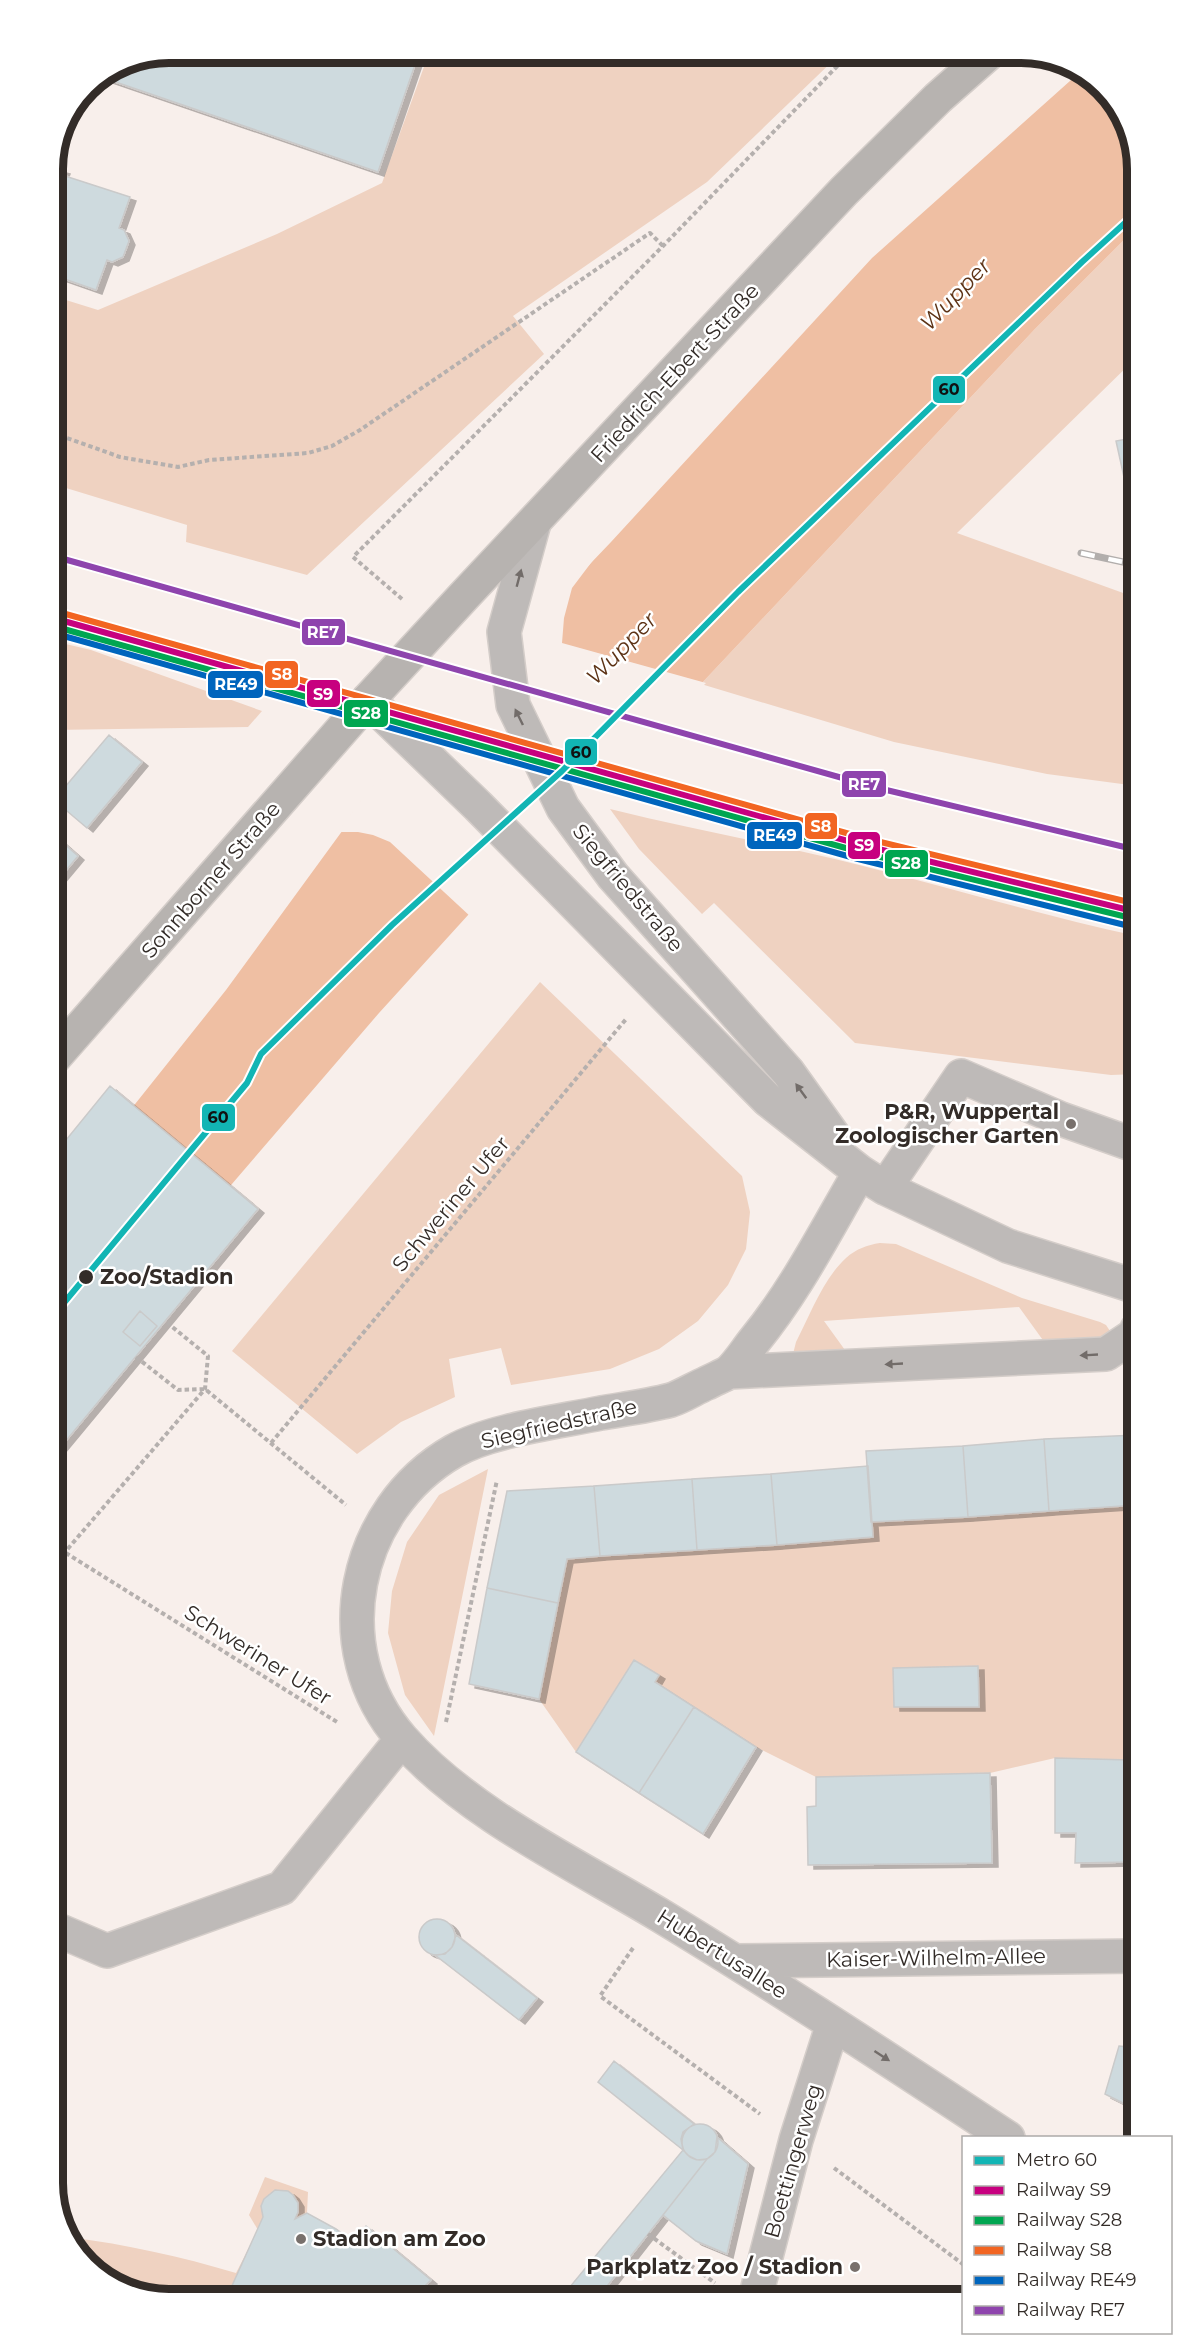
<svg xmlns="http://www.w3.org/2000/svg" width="1190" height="2352" font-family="Montserrat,sans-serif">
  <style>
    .green { fill: #efd2c1 }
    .water { fill: #efbfa3 }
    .pier { fill: #f8efeb }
    .building { fill: #cedade; stroke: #cacaca; stroke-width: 1.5; filter: url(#shadow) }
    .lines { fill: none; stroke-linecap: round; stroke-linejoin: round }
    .minor-casing { stroke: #d4cdc9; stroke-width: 36 }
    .major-casing { stroke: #d4cdc9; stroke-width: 36 }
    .path { stroke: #b5b0ae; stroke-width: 4; stroke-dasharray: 4.5 3; stroke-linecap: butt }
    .minor { stroke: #bebab8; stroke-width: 33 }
    .major { stroke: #b7b3b0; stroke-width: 33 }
    .rail-casing { stroke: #b2aeac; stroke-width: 7 }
    .rail { stroke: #fff; stroke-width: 4.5; stroke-dasharray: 14; stroke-linecap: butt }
    .rail-1-casing { stroke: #fff; stroke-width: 10 }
    .rail-2-casing { stroke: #fff; stroke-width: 10 }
    .rail-3-casing { stroke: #fff; stroke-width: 10 }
    .rail-4-casing { stroke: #fff; stroke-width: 10 }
    .rail-5-casing { stroke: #fff; stroke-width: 10 }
    .rail-1 { stroke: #c7007f; stroke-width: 6 }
    .rail-2 { stroke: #00a651; stroke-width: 6 }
    .rail-3 { stroke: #f26522; stroke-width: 6 }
    .rail-4 { stroke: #0065bd; stroke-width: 6 }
    .rail-5 { stroke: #8e44ad; stroke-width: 6 }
    .metro-1-casing { stroke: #fff; stroke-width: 10 }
    .metro-1 { stroke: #12b5b4; stroke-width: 6 }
    .oneway { fill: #726c69 }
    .poi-dot { fill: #78706c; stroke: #fff; stroke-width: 2 }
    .stop-dot { fill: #332c28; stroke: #fff; stroke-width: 2 }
    .labels { text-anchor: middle; stroke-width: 5; stroke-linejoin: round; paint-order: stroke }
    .street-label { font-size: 21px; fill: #332c28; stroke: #fff }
    .poi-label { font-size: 21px; font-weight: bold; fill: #332c28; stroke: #fff; text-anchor: end }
    .stop-label { font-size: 21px; font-weight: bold; fill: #332c28; stroke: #fff; text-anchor: start }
    .water-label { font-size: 22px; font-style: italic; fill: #5d3316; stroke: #fff }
    .rim { fill: none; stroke: #332c28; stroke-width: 8 }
    .line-badge { stroke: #fff; stroke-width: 2 }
    .badge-label { font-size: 16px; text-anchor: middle; font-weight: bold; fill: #fff }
    .pale-badge-label { font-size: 16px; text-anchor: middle; font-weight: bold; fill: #111 }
  </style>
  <defs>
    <filter id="shadow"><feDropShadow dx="6" dy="4" stdDeviation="0" flood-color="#0004"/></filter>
  </defs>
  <rect width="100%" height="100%" fill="#f8efeb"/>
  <path class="green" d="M 429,53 L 841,53 L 707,182 L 513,316 L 544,354 L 307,575 L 186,542 L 187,525 L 53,484 L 53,296 L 98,310 L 277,234 L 382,183 Z
    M 1137,227 L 1137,357 L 957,533 L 1137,598 L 1137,786 L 1047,774 L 894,742 L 701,684 L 1034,330 Z
    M 53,641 L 91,650 L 262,711 L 248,727 L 53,730 Z
    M 610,809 C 693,830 777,844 859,865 C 952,888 1043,916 1137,936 L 1137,1074 L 1111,1075 L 855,1043 L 714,903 L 702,914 L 639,849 Z
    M 540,982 L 742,1176 L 750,1212 L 746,1249 L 728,1285 L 698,1321 L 659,1349 L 610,1369 L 511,1385 L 501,1348 L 449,1359 L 455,1397 L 401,1422 L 357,1454 L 232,1351 Z
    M 880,1243 L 896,1244 L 1022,1298 L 1100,1322 L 1106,1325 L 1110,1331 L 1107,1336 L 1098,1339 L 1045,1343 L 1019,1307 L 824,1321 L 850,1357 L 793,1354 L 796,1342 C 810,1315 823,1279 846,1258 C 856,1249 867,1245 880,1243 Z
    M 488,1469 L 434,1736 L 405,1695 L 388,1633 L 392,1591 L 407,1542 L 439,1495 Z
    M 1137,1505 L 1137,1760 L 1055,1758 L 990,1773 L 816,1777 L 756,1747 L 655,1682 L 659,1675 L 635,1660 L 576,1752 L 539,1699 L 567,1559 L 872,1537 L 871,1522 Z
    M 265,2177 L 308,2192 L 307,2213 L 353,2242 L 366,2226 L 431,2280 L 415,2296 L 419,2299 L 162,2299 L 99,2276 L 69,2237 C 128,2245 179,2256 236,2273 L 258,2230 L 249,2215 Z"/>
  <path class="water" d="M 1080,72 L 1091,76 L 1129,125 L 1137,169 L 1137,227 L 1034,330 L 701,684 L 469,914 L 379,1013 L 164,1263 L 53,1388 L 53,1207 L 226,990 L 367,797 L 611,542 L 872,258 Z"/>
  <path class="pier" d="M 603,547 L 572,588 L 564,618 L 562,643 L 706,683 L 471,917 L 390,842 L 373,835 L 358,832 L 338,832 L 365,795 Z"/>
  <path class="building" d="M 169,52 L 419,53 L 378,172 L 101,77 L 125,61 Z
    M 53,167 L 64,170 L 62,175 L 130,197 L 119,228 L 124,230 L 129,241 L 123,257 L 112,262 L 107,260 L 96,290 L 53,275 Z
    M 1137,437 L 1137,517 L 1133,518 L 1116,441 Z
    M 109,735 L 142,762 L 87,828 L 54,800 Z
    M 53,834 L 78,856 L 53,886 Z
    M 110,1086 L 258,1209 L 55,1454 L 53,1452 L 53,1156 Z
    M 140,1311 L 157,1326 L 140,1346 L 123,1332 Z
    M 1137,1435 L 1137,1505 L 1049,1511 L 1044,1439 Z
    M 1044,1439 L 1049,1511 L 968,1517 L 963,1446 Z
    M 963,1446 L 968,1517 L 871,1522 L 866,1451 Z
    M 868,1466 L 873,1537 L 777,1545 L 771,1474 Z
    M 771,1474 L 777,1545 L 697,1550 L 692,1479 Z
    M 692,1479 L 697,1550 L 600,1556 L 594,1486 Z
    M 594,1486 L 600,1556 L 567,1559 L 558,1603 L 487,1588 L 507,1491 Z
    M 487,1588 L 558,1603 L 539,1699 L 469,1684 Z
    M 634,1660 L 659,1675 L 655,1682 L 694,1707 L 639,1793 L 576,1752 Z
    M 978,1666 L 979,1707 L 894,1707 L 893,1668 Z
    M 694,1707 L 756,1747 L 703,1834 L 639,1793 Z
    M 1055,1758 L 1130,1760 L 1131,1862 L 1075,1863 L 1076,1833 L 1055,1833 Z
    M 1130,1760 L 1137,1760 L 1137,1862 L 1131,1862 Z
    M 990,1773 L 992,1863 L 808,1865 L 807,1807 L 816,1806 L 816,1777 Z
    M419 1937a18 18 0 1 1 36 0a18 18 0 1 1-36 0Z
    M 456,1935 L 537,1998 L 519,2020 L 435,1955 L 445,1954 L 452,1947 Z
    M 1119,2046 L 1137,2048 L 1137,2110 L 1105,2094 Z
    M 614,2061 L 694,2124 L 683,2132 L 681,2139 L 683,2150 L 598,2082 Z
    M682 2142a18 18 0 1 1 36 0a18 18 0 1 1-36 0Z
    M 717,2137 L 748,2164 L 727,2254 L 696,2241 L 663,2215 L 707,2159 L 715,2152 Z
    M 683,2150 L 689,2156 L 697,2160 L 707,2159 L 597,2299 L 560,2299 Z
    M 275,2190 L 288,2191 L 293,2195 L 298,2203 L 298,2212 L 295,2219 L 307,2213 L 336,2229 L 353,2242 L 366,2226 L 431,2280 L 415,2296 L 419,2299 L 226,2299 L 263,2217 L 261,2206 L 264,2199 Z"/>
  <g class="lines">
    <defs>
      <path id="minor" d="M 534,523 L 504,632 L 513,705 L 563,808 L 613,876 L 788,1072 L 838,1142
        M 368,700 L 478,806 L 768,1100 L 860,1172 L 885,1188 L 1008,1246 L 1137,1287
        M 860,1172 C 826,1230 796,1290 754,1341 C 746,1351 738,1364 729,1372 C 723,1376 714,1379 707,1383 C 695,1388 683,1396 671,1400 C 648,1406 624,1409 601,1413 C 558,1422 491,1430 454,1451 C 353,1509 323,1649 402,1739 C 467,1813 575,1864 658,1914 C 777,1986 892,2062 1008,2138
        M 885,1188 L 961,1076 L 1061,1119 L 1137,1146
        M 729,1372 L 1106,1354 L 1136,1334 L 1137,1329
        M 53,1928 L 107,1951 L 282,1888 L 402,1739
        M 735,1961 L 1137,1956
        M 755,2299 L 796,2140 L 833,2024"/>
      <path id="major" d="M 53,1059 L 368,700 L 464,596 L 844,191 L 938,98 L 989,53"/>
    </defs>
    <use href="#minor" class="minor-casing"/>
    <use href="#major" class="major-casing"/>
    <path class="path" d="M 897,53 L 909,65
      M 53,433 L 120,457 L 178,467 L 209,460 L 308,453 L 332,446 L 360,430 L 650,233 L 663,246
      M 402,599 L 353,557 L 663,246 L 850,53
      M 136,1357 L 178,1390 L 205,1389 L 346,1505
      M 271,1443 L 627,1018
      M 53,1545 L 337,1722
      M 53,1566 L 205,1389 L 208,1356 L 165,1321
      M 446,1722 L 497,1480
      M 633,1948 L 600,1996 L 760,2114
      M 834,2168 L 964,2265
      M 648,2234 L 715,2283"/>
    <use href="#minor" class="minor"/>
    <use href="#major" class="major"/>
    <defs>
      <path id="rail" d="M 1081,553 L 1137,565"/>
    </defs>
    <use href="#rail" class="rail-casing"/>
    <use href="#rail" class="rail"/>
    <defs>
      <path id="rail-1" d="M 53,618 L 862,845 L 1137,912"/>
      <path id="rail-2" d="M 53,626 L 860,852 L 1135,919"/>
      <path id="rail-3" d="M 55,611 L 864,838 L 1137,904"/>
      <path id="rail-4" d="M 53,633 L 858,859 L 1133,927"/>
      <path id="rail-5" d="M 53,556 L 878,788 L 1137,850"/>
    </defs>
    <use href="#rail-1" class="rail-1-casing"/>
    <use href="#rail-2" class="rail-2-casing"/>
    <use href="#rail-3" class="rail-3-casing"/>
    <use href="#rail-4" class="rail-4-casing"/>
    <use href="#rail-5" class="rail-5-casing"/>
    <use href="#rail-1" class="rail-1"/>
    <use href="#rail-2" class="rail-2"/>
    <use href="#rail-3" class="rail-3"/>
    <use href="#rail-4" class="rail-4"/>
    <use href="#rail-5" class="rail-5"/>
    <defs>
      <path id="metro-1" d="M 53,1316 L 247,1083 L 261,1054 L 392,925 L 562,771 L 738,592 L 1082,262 L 1137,212"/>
    </defs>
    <use href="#metro-1" class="metro-1-casing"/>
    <use href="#metro-1" class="metro-1"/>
  </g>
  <defs><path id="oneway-solid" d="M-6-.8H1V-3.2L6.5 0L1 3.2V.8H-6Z" transform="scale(1.5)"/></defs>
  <g class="oneway">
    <use href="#oneway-solid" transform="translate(519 578) rotate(-75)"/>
    <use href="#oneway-solid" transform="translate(519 717) rotate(-116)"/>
    <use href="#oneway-solid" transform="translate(801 1091) rotate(-126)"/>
    <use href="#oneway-solid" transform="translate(1089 1355) rotate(177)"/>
    <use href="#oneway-solid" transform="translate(894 1364) rotate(177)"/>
    <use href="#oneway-solid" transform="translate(882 2056) rotate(33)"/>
  </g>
  <g class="poi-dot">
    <circle cx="1071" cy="1124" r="6"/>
    <circle cx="301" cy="2239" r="6"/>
    <circle cx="855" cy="2267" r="6"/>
  </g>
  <circle class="stop-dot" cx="86" cy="1277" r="8"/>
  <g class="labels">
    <g class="street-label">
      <text transform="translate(675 373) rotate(-47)" y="7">Friedrich-Ebert-Straße</text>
      <text transform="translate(211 880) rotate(-49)" y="7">Sonnborner Straße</text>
      <text transform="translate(628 888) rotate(50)" y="7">Siegfriedstraße</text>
      <text transform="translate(451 1204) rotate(-50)" y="7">Schweriner Ufer</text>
      <text transform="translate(559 1424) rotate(-13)" y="7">Siegfriedstraße</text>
      <text transform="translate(258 1655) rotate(32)" y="7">Schweriner Ufer</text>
      <text transform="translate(722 1954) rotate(32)" y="7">Hubertusallee</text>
      <text transform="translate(936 1958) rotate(-1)" y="7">Kaiser-Wilhelm-Allee</text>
      <text transform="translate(793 2161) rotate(-74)" y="7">Boettingerweg</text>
    </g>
    <g class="poi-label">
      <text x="1059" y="1119">P&amp;R, Wuppertal<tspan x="1059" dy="24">Zoologischer Garten</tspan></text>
      <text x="313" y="2246" text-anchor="start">Stadion am Zoo</text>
      <text x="843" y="2274">Parkplatz Zoo / Stadion</text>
    </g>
    <g class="stop-label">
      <text x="100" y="1284">Zoo/Stadion</text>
    </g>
    <g class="water-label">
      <text transform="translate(955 294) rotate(-46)" y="8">Wupper</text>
      <text transform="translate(621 648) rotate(-46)" y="8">Wupper</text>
    </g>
  </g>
  <path d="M0 0H1190V2352H0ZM169 63H1021A106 106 0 0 1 1127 169V2183A106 106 0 0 1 1021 2289H169A106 106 0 0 1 63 2183V169A106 106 0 0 1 169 63Z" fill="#fff" fill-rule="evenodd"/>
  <path class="rim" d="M169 63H1021A106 106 0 0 1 1127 169V2183A106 106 0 0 1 1021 2289H169A106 106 0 0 1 63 2183V169A106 106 0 0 1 169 63Z"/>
  <g class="line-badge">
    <rect x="932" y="375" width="34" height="29" rx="6" fill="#12b5b4"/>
    <rect x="301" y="618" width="45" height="28" rx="6" fill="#8e44ad"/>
    <rect x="264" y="660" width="35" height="29" rx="6" fill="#f26522"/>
    <rect x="207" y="670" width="57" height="29" rx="6" fill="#0065bd"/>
    <rect x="306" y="679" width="35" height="29" rx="6" fill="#c7007f"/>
    <rect x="343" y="699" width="46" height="29" rx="6" fill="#00a651"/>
    <rect x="564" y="738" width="34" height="28" rx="6" fill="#12b5b4"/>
    <rect x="841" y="770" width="46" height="28" rx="6" fill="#8e44ad"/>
    <rect x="804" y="812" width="34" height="28" rx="6" fill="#f26522"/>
    <rect x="746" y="821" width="57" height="29" rx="6" fill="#0065bd"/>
    <rect x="847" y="831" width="34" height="29" rx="6" fill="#c7007f"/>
    <rect x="884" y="849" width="45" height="29" rx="6" fill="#00a651"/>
    <rect x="201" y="1103" width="35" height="29" rx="6" fill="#12b5b4"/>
  </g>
  <g class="badge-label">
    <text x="323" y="638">RE7</text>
    <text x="282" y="680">S8</text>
    <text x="236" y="690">RE49</text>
    <text x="323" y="700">S9</text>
    <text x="366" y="719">S28</text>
    <text x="864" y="790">RE7</text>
    <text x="821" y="832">S8</text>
    <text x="775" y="841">RE49</text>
    <text x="864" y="851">S9</text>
    <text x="906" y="869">S28</text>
  </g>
  <g class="pale-badge-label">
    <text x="949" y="395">60</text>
    <text x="581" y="758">60</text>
    <text x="218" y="1123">60</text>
  </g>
  <rect x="962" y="2136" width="210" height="198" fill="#ffffff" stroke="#adaba9" stroke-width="1.5"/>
  <rect x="974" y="2156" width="30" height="9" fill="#12b5b4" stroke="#adaba9" stroke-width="1.5"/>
  <text x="1016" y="2166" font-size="18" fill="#332c28">Metro 60</text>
  <rect x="974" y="2186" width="30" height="9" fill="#c7007f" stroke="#adaba9" stroke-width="1.5"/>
  <text x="1016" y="2196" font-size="18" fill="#332c28">Railway S9</text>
  <rect x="974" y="2216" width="30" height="9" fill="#00a651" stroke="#adaba9" stroke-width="1.5"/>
  <text x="1016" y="2226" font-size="18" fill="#332c28">Railway S28</text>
  <rect x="974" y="2246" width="30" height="9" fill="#f26522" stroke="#adaba9" stroke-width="1.5"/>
  <text x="1016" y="2256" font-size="18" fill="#332c28">Railway S8</text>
  <rect x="974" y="2276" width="30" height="9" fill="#0065bd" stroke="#adaba9" stroke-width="1.5"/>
  <text x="1016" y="2286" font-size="18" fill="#332c28">Railway RE49</text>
  <rect x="974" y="2306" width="30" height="9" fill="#8e44ad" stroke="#adaba9" stroke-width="1.5"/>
  <text x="1016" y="2316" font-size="18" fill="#332c28">Railway RE7</text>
</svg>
